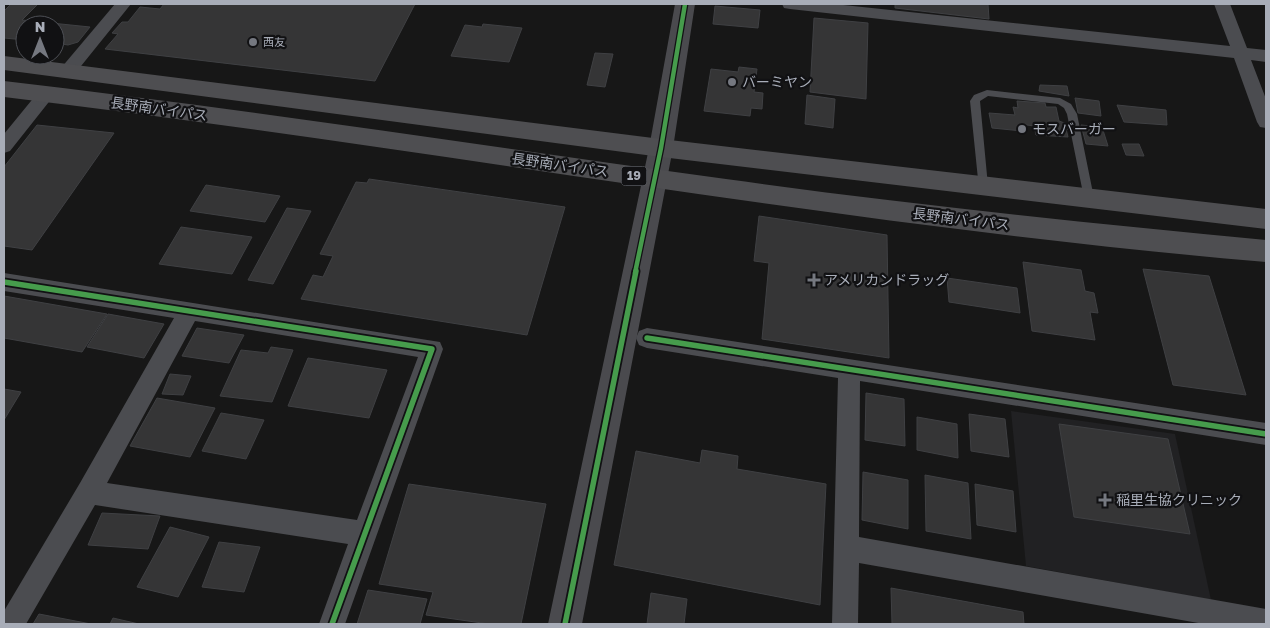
<svg xmlns="http://www.w3.org/2000/svg" width="1270" height="628" font-family="'Golos Text','Noto Sans JP',sans-serif">
  <style>
    .built { fill: #212123 }
    .building { fill: #353536; stroke: #3f4043 }
    .lines { fill: none; stroke-linecap: round; stroke-linejoin: round }
    .lane { fill: #4b4c50; fill-rule: evenodd }
    .street { fill: #4b4c50; fill-rule: evenodd }
    .secondary { fill: #4a4a4e; fill-rule: evenodd }
    .highway { fill: #4e4e51; fill-rule: evenodd }
    .cycleway-far1-casing { stroke: #111113; stroke-width: 7 }
    .cycleway-casing { stroke: #111113; stroke-width: 9 }
    .cycleway-far1 { stroke: #469c4c; stroke-width: 4.5 }
    .cycleway { stroke: #469c4c; stroke-width: 5.5 }
    .poi-dot { fill: #757880; stroke: #111113; stroke-width: 2 }
    .labels { text-anchor: middle; stroke-width: 4.5; stroke-linejoin: round; paint-order: stroke }
    .far-poi-label { font-size: 11px; fill: #a8adb8; stroke: #111113; text-anchor: start }
    .shield { fill: #111113; stroke: #7b7e86; stroke-width: 1 }
    .shield-label { font-size: 12px; font-weight: bold; fill: #a8adb8 }
    .poi-label { font-size: 14px; fill: #a8adb8; stroke: #111113; text-anchor: start }
    .street-label { font-size: 14px; fill: #a8adb8; stroke: #111113 }
  </style>
  <rect width="100%" height="100%" fill="#171717"/>
  <path class="built" d="M 1011,411 L 1175,434 L 1211,600 L 1026,566 Z"/>
  <path class="building" d="M 11,4 L 38,4 L 22,20 L 90,27 L 78,42 L 68,45 L 55,43 L 55,25 L 25,25 L 25,40 L 4,38 L 4,11 Z
    M 164,4 L 415,4 L 375,81 L 105,49 L 118,34 L 112,33 L 122,22 L 128,22 L 140,7 L 160,9 Z
    M 895,4 L 988,4 L 989,19 L 895,8 Z
    M 715,6 L 760,10 L 758,28 L 713,24 Z
    M 814,18 L 868,23 L 866,99 L 810,92 Z
    M 483,24 L 522,28 L 509,62 L 451,56 L 465,25 L 482,27 Z
    M 595,53 L 613,54 L 605,87 L 587,85 Z
    M 739,67 L 757,69 L 754,92 L 763,93 L 762,109 L 751,108 L 750,116 L 704,111 L 711,69 L 738,72 Z
    M 1040,85 L 1067,86 L 1069,96 L 1039,91 Z
    M 807,95 L 835,99 L 833,128 L 805,124 Z
    M 1075,98 L 1099,101 L 1101,116 L 1078,113 Z
    M 1017,101 L 1045,103 L 1046,107 L 1056,107 L 1059,121 L 1070,125 L 1071,130 L 1066,129 L 1068,137 L 1036,135 L 1034,126 L 1020,124 L 1022,131 L 992,128 L 989,113 L 1015,115 L 1013,107 L 1018,108 Z
    M 1117,105 L 1166,110 L 1167,125 L 1124,122 Z
    M 37,125 L 114,133 L 32,250 L 4,246 L 4,167 Z
    M 1081,125 L 1102,127 L 1108,146 L 1086,144 Z
    M 1122,144 L 1139,144 L 1144,156 L 1126,155 Z
    M 369,179 L 565,207 L 527,335 L 301,299 L 313,275 L 323,277 L 333,256 L 320,254 L 356,182 L 367,183 Z
    M 206,185 L 280,196 L 265,222 L 190,211 Z
    M 287,208 L 311,211 L 273,284 L 248,280 Z
    M 759,216 L 887,235 L 889,358 L 762,339 L 769,263 L 754,261 Z
    M 181,227 L 252,237 L 232,274 L 159,264 Z
    M 1023,262 L 1081,270 L 1085,291 L 1094,293 L 1098,313 L 1090,312 L 1095,340 L 1032,331 Z
    M 1143,269 L 1209,276 L 1246,395 L 1173,385 Z
    M 947,278 L 1017,288 L 1020,313 L 949,302 Z
    M 4,296 L 107,314 L 82,352 L 4,338 Z
    M 108,314 L 164,324 L 144,358 L 87,347 Z
    M 197,328 L 244,335 L 229,363 L 182,356 Z
    M 271,347 L 293,350 L 272,402 L 220,396 L 241,350 L 268,353 Z
    M 308,358 L 387,370 L 369,418 L 288,406 Z
    M 170,374 L 191,376 L 183,395 L 162,394 Z
    M 4,389 L 21,392 L 4,420 Z
    M 866,393 L 904,399 L 905,446 L 865,440 Z
    M 157,398 L 215,408 L 190,457 L 130,446 Z
    M 221,413 L 264,420 L 246,459 L 202,451 Z
    M 969,414 L 1005,419 L 1009,457 L 971,451 Z
    M 917,417 L 957,424 L 958,458 L 917,450 Z
    M 1059,424 L 1168,439 L 1190,534 L 1074,517 Z
    M 702,450 L 738,456 L 737,469 L 826,484 L 820,605 L 614,565 L 636,451 L 700,463 Z
    M 863,472 L 908,480 L 908,529 L 862,520 Z
    M 925,475 L 968,483 L 971,539 L 926,531 Z
    M 409,484 L 546,504 L 521,624 L 489,624 L 426,615 L 433,592 L 379,584 Z
    M 975,484 L 1013,491 L 1016,532 L 977,525 Z
    M 102,513 L 160,516 L 148,549 L 88,545 Z
    M 170,527 L 209,537 L 178,597 L 137,587 Z
    M 219,542 L 260,547 L 244,592 L 202,587 Z
    M 891,588 L 1023,612 L 1024,624 L 892,624 Z
    M 368,590 L 427,599 L 420,624 L 357,624 Z
    M 651,593 L 687,599 L 684,624 L 647,624 Z
    M 39,614 L 91,624 L 33,624 Z
    M 113,618 L 139,624 L 110,624 Z"/>
  <g class="lines">
    <path class="lane" d="M 987,90 L 1060,98 L 1071,104 L 1077,114 L 1094,198 L 1093,201 L 1089,202 L 1084,198 L 1067,114 L 1064,108 L 1058,104 L 988,96 L 980,101 L 988,186 L 987,189 L 979,189 L 970,101 L 974,95 Z"/>
    <path class="street" d="M 115,4 L 131,4 L 73,76 L 61,76 L 59,72 L 61,68 Z
      M 782,4 L 834,4 L 1230,46 L 1214,4 L 1230,4 L 1247,48 L 1266,50 L 1266,62 L 1251,60 L 1266,99 L 1266,128 L 1260,127 L 1257,122 L 1234,58 L 790,9 L 784,8 Z
      M 46,88 L 52,90 L 55,94 L 52,98 L 10,151 L 4,153 L 4,134 L 40,90 Z
      M 4,273 L 440,342 L 443,349 L 345,624 L 319,624 L 348,544 L 95,505 L 26,624 L 4,624 L 4,611 L 80,483 L 174,318 L 4,291 ZM 195,321 L 418,357 L 357,520 L 107,483 Z
      M 647,328 L 1266,423 L 1266,445 L 860,381 L 859,537 L 1266,609 L 1266,624 L 1204,624 L 859,563 L 858,624 L 832,624 L 838,378 L 647,348 L 639,345 L 636,338 L 639,331 Z"/>
    <path class="secondary" d="M 675,4 L 695,4 L 673,148 L 582,624 L 548,624 L 649,148 Z"/>
    <path class="highway" d="M 4,56 L 661,139 L 1266,209 L 1266,229 L 661,157 L 4,70 Z
      M 4,81 C 245,109 485,146 726,179 C 906,204 1086,223 1266,240 L 1266,262 C 843,226 425,147 4,97 Z"/>
    <defs>
      <path id="cycleway-far1" d="M 635,273 L 661,148 L 685,4"/>
      <path id="cycleway" d="M 4,282 L 432,349 L 332,624
        M 647,338 L 1266,434
        M 565,624 L 636,271"/>
    </defs>
    <use href="#cycleway-far1" class="cycleway-far1-casing"/>
    <use href="#cycleway" class="cycleway-casing"/>
    <use href="#cycleway-far1" class="cycleway-far1"/>
    <use href="#cycleway" class="cycleway"/>
  </g>
  <g class="poi-dot">
    <circle cx="253" cy="42" r="5"/>
    <circle cx="732" cy="82" r="5"/>
    <circle cx="1022" cy="129" r="5"/>
    <path d="M811.5 272.5h5v5h5v5h-5v5h-5v-5h-5v-5h5z"/>
    <path d="M1102.5 492.5h5v5h5v5h-5v5h-5v-5h-5v-5h5z"/>
  </g>
  <g class="labels">
    <g class="far-poi-label">
      <text x="263" y="46">西友</text>
    </g>
    <rect class="shield" x="621.5" y="166.5" width="25" height="19" rx="4"/>
    <g class="shield-label">
      <text x="634" y="180">19</text>
    </g>
    <g class="poi-label">
      <text x="742" y="87">バーミヤン</text>
      <text x="1032" y="134">モスバーガー</text>
      <text x="824" y="285">アメリカンドラッグ</text>
      <text x="1116" y="505">稲里生協クリニック</text>
    </g>
    <g class="street-label">
      <text transform="translate(159 109) rotate(8)" y="5">長野南バイパス</text>
      <text transform="translate(560 165) rotate(8)" y="5">長野南バイパス</text>
      <text transform="translate(961 219) rotate(7)" y="5">長野南バイパス</text>
    </g>
  </g>
  <rect width="1270" height="628" fill="none" stroke="#a8adb8" stroke-width="10"/>
  <g transform="translate(40 40)"><circle r="24" fill="#111113" stroke="#4d4f55"/>
  <path d="M0-4L9 19L0 12L-9 19Z" fill="#757880"/>
  <text y="-8" font-size="14" font-weight="bold" text-anchor="middle" fill="#a8adb8">N</text>
  </g>
</svg>
